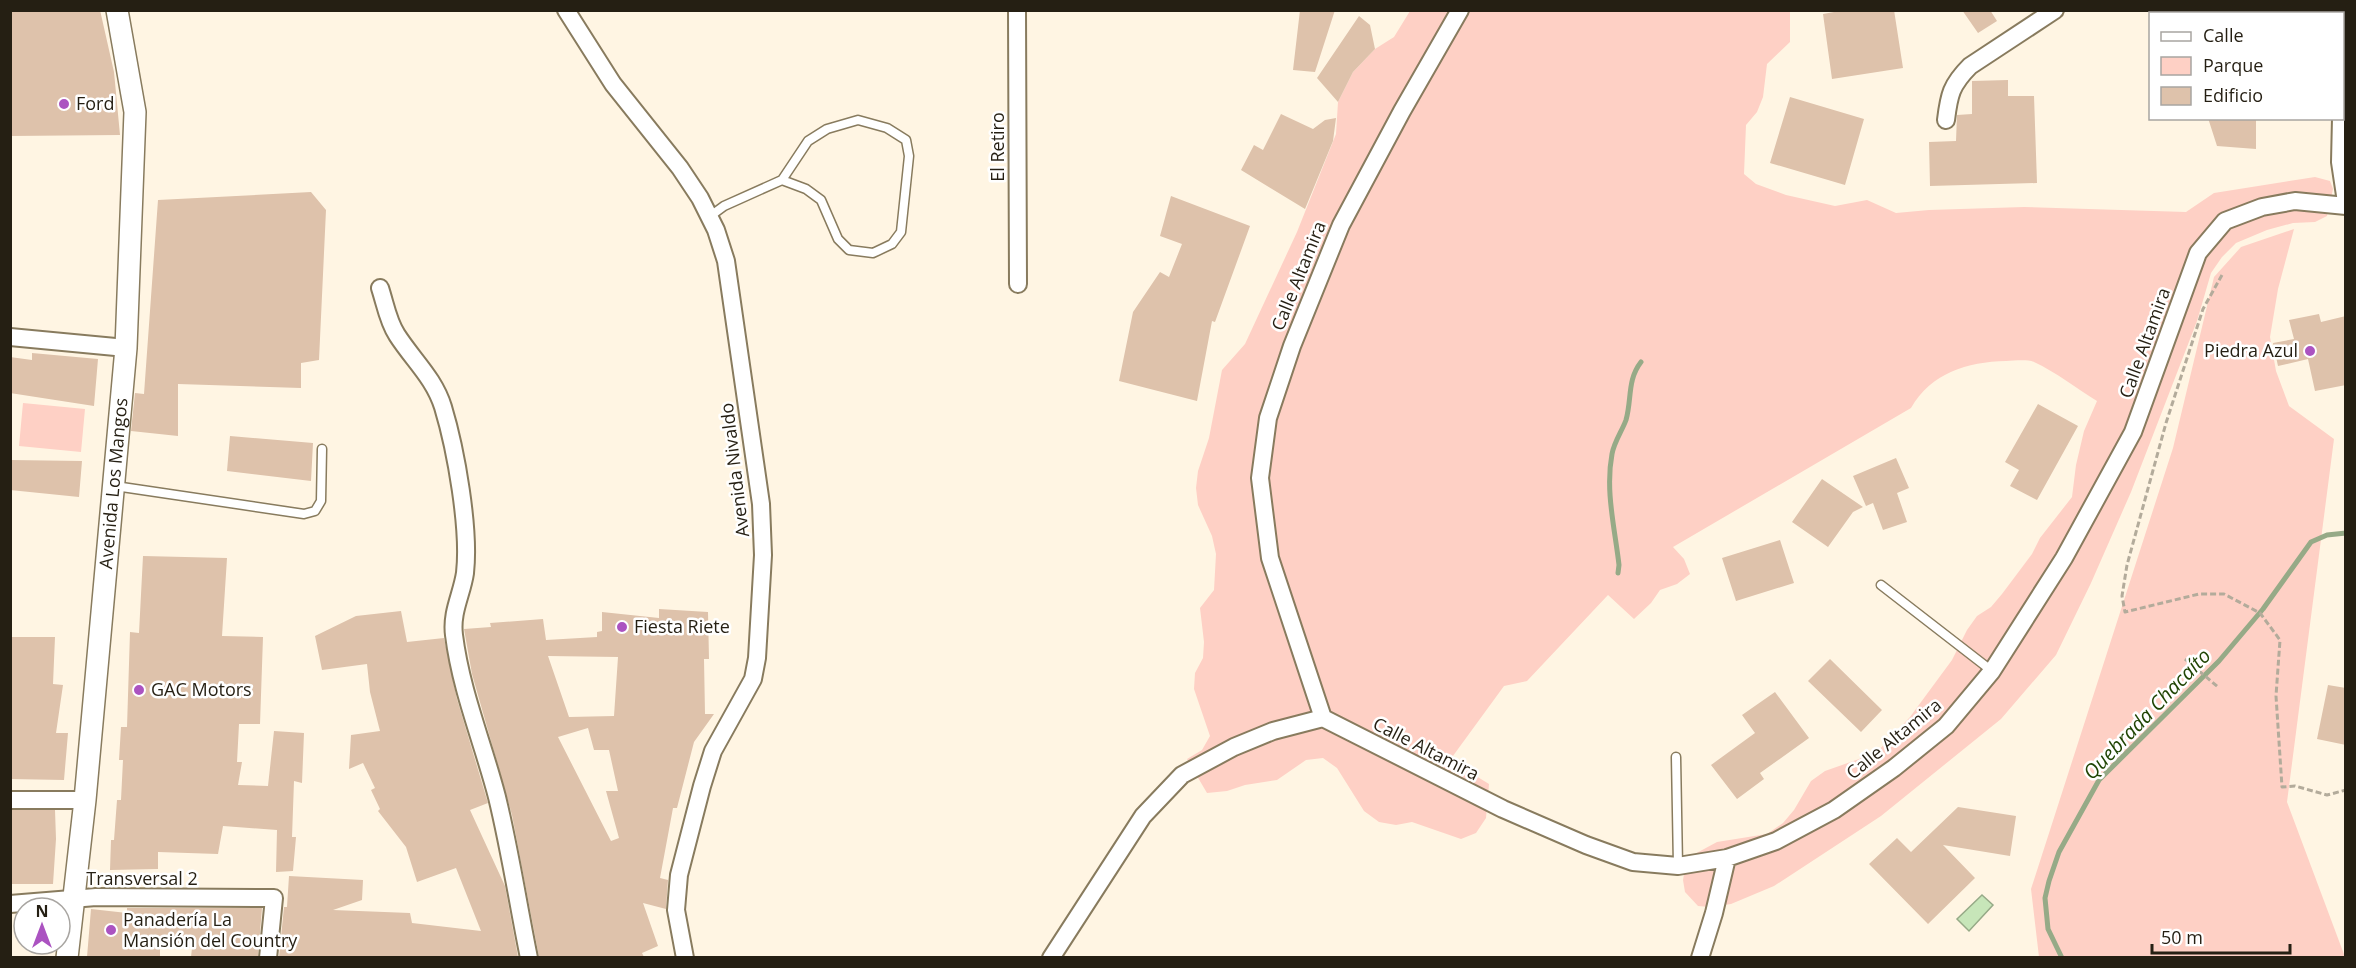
<svg xmlns="http://www.w3.org/2000/svg" width="2356" height="968" font-family="'Open Sans',sans-serif">
  <style>
    .green { fill: #fed0c5 }
    .water { fill: #c7e6b9; stroke: #96aa87; stroke-width: 1.5 }
    .lines { fill: none; stroke-linecap: round; stroke-linejoin: round }
    .stream { stroke: #96aa87; stroke-width: 5 }
    .building { fill: #dec2ab; fill-rule: evenodd }
    .service-casing { stroke: #887b5e; stroke-width: 11 }
    .minor-casing { stroke: #887b5e; stroke-width: 20 }
    .tertiary-casing { stroke: #887b5e; stroke-width: 24 }
    .path { stroke: #b3ab9b; stroke-width: 3; stroke-dasharray: 6 3; stroke-linecap: butt }
    .service { stroke: #fff; stroke-width: 8 }
    .minor { stroke: #fff; stroke-width: 16 }
    .tertiary { stroke: #fff; stroke-width: 21 }
    .poi-dot { fill: #ab53c1; stroke: #fff; stroke-width: 2 }
    .labels { text-anchor: middle; stroke-width: 5; stroke-linejoin: round; paint-order: stroke }
    .poi-label { font-size: 18px; fill: #251f13; stroke: #fff; text-anchor: start }
    .street-label { font-size: 18px; fill: #251f13; stroke: #fff }
    .water-label { font-size: 20px; font-style: italic; fill: #204504; stroke: #fff }
  </style>
  <rect width="100%" height="100%" fill="#fff5e3"/>
  <path class="green" d="M 1410,11 L 1790,11 L 1790,42 L 1767,64 L 1763,97 L 1757,112 L 1746,125 L 1744,174 L 1756,184 L 1786,195 L 1835,206 L 1867,200 L 1896,213 L 1929,210 L 2024,207 L 2186,212 L 2214,193 L 2315,177 L 2330,181 L 2333,189 L 2327,216 L 2315,222 L 2293,223 L 2267,230 L 2236,243 L 2222,257 L 2211,273 L 2197,321 L 2131,492 L 2091,583 L 2056,655 L 2001,719 L 1881,816 L 1774,886 L 1731,904 L 1710,907 L 1698,906 L 1685,892 L 1683,880 L 1686,863 L 1691,856 L 1717,842 L 1767,834 L 1783,823 L 1794,810 L 1811,781 L 1825,771 L 1876,753 L 1910,717 L 1952,660 L 1967,630 L 1977,616 L 1991,607 L 2002,594 L 2032,554 L 2040,538 L 2072,497 L 2076,465 L 2084,431 L 2097,401 C 2077,389 2056,372 2034,362 C 2026,359 2014,361 2006,361 C 1967,362 1931,373 1911,408 L 1673,547 L 1684,559 L 1690,574 L 1677,584 L 1660,590 L 1651,603 L 1634,619 L 1608,595 L 1527,681 L 1504,686 L 1450,760 L 1489,784 L 1486,818 L 1476,833 L 1461,839 L 1412,822 L 1396,825 L 1379,822 L 1364,811 L 1337,768 L 1323,758 L 1306,760 L 1277,780 L 1245,785 L 1227,791 L 1207,793 L 1187,759 L 1202,750 L 1210,736 L 1194,689 L 1195,673 L 1203,658 L 1204,642 L 1200,608 L 1214,590 L 1216,554 L 1212,536 L 1198,505 L 1196,488 L 1198,471 L 1209,438 L 1222,370 L 1245,344 L 1297,232 L 1336,134 L 1338,102 L 1353,72 L 1375,49 L 1394,37 Z
    M 2294,229 L 2278,289 L 2270,337 L 2276,371 L 2289,406 L 2334,439 L 2287,802 L 2345,957 L 2039,957 L 2031,889 L 2173,448 L 2214,277 L 2241,247 Z
    M 23,403 L 85,409 L 81,452 L 19,446 Z"/>
  <path class="water" d="M 1982,895 L 1993,905 L 1969,931 L 1957,919 Z"/>
  <g class="lines">
    <path class="stream" d="M 1618,573 L 1619,565 C 1615,529 1605,491 1612,454 C 1614,442 1622,431 1626,420 C 1632,399 1627,380 1641,362
      M 2062,958 L 2048,929 L 2045,898 L 2049,881 L 2059,852 L 2099,780 L 2219,661 L 2263,609 L 2311,542 L 2327,535 L 2346,533"/>
  </g>
  <path class="building" d="M 10,10 L 100,10 L 114,72 L 120,135 L 10,136 Z
    M 1300,10 L 1335,10 L 1315,72 L 1293,70 Z
    M 1845,10 L 1894,10 L 1903,68 L 1832,79 L 1823,14 Z
    M 1962,10 L 1990,10 L 1997,21 L 1978,33 Z
    M 1359,16 L 1370,25 L 1375,49 L 1353,72 L 1338,102 L 1317,78 Z
    M 2008,80 L 2008,96 L 2034,96 L 2037,183 L 1930,186 L 1929,142 L 1956,141 L 1957,115 L 1972,114 L 1972,81 Z
    M 1790,97 L 1864,119 L 1845,185 L 1770,163 Z
    M 1281,114 L 1313,129 L 1325,120 L 1336,118 L 1333,141 L 1305,209 L 1241,170 L 1254,145 L 1263,150 Z
    M 2208,118 L 2256,118 L 2256,149 L 2217,146 Z
    M 311,192 L 326,210 L 319,360 L 301,363 L 301,388 L 178,384 L 178,436 L 131,431 L 135,393 L 144,394 L 158,200 Z
    M 1171,196 L 1250,226 L 1215,322 L 1212,321 L 1197,401 L 1119,381 L 1133,312 L 1160,272 L 1169,277 L 1182,244 L 1160,236 Z
    M 2319,314 L 2321,322 L 2346,316 L 2346,385 L 2315,391 L 2308,359 L 2278,366 L 2273,343 L 2294,339 L 2289,320 Z
    M 32,353 L 98,359 L 94,406 L 10,393 L 10,357 L 32,360 Z
    M 2038,404 L 2078,426 L 2037,500 L 2010,486 L 2019,470 L 2005,462 Z
    M 230,436 L 313,443 L 311,481 L 227,471 Z
    M 1896,458 L 1909,488 L 1897,493 L 1907,522 L 1883,530 L 1873,503 L 1866,506 L 1853,476 Z
    M 10,460 L 82,461 L 79,497 L 10,490 Z
    M 1822,479 L 1863,507 L 1853,512 L 1828,547 L 1792,522 Z
    M 1780,540 L 1794,583 L 1736,601 L 1722,558 Z
    M 143,556 L 227,558 L 222,636 L 263,637 L 260,724 L 239,724 L 237,762 L 242,762 L 238,785 L 268,786 L 274,731 L 304,733 L 302,783 L 294,781 L 292,837 L 296,837 L 293,871 L 276,872 L 277,830 L 223,826 L 218,854 L 158,852 L 158,869 L 110,870 L 111,840 L 114,840 L 117,800 L 121,800 L 123,760 L 119,760 L 121,727 L 127,727 L 130,632 L 139,633 Z
    M 659,609 L 708,612 L 709,659 L 704,659 L 705,714 L 714,714 L 694,742 L 677,808 L 673,808 L 660,878 L 668,880 L 666,909 L 643,903 L 658,946 L 642,953 L 644,957 L 539,957 L 512,815 L 472,674 L 464,629 L 491,627 L 490,623 L 543,619 L 546,640 L 597,637 L 597,632 L 602,631 L 602,612 L 659,618 ZM 548,656 L 618,657 L 614,716 L 569,717 ZM 588,728 L 594,750 L 609,750 L 618,791 L 606,791 L 619,838 L 611,841 L 558,737 Z
    M 401,611 L 407,642 L 444,638 L 457,699 L 488,803 L 470,810 L 505,886 L 518,957 L 279,957 L 284,907 L 287,907 L 289,876 L 363,880 L 362,900 L 333,910 L 410,913 L 412,923 L 481,931 L 456,868 L 417,882 L 406,847 L 378,811 L 380,809 L 371,790 L 375,788 L 363,763 L 349,769 L 351,735 L 380,731 L 370,692 L 367,664 L 322,670 L 315,636 L 356,616 Z
    M 10,637 L 55,637 L 53,684 L 63,685 L 56,733 L 68,733 L 64,780 L 10,779 Z
    M 1830,659 L 1882,710 L 1861,732 L 1808,681 Z
    M 2328,685 L 2346,688 L 2346,745 L 2317,739 Z
    M 1775,692 L 1809,738 L 1760,773 L 1764,779 L 1737,799 L 1711,765 L 1755,733 L 1742,715 Z
    M 1958,807 L 2016,816 L 2010,856 L 1943,845 L 1975,878 L 1928,924 L 1869,864 L 1897,838 L 1911,852 Z
    M 10,810 L 55,810 L 56,839 L 53,884 L 10,884 Z
    M 127,908 L 262,908 L 258,957 L 191,957 L 192,948 L 160,946 L 160,957 L 87,957 L 91,909 L 127,913 Z"/>
  <g class="lines">
    <defs>
      <path id="service" d="M 709,217 L 724,206 L 782,180 L 808,141 L 827,129 L 858,120 L 887,128 L 906,140 L 909,156 L 901,232 L 892,244 L 873,253 L 849,250 L 838,239 L 821,200 L 806,189 L 782,180
        M 115,486 L 304,514 L 315,511 L 321,501 L 322,449
        M 1881,585 L 1992,671
        M 1676,757 L 1678,866"/>
      <path id="minor" d="M 566,10 L 613,84 L 680,168 L 700,198 L 716,230 L 726,261 L 761,504 L 763,555 L 757,658 L 753,679 L 713,751 L 702,786 L 679,875 L 676,910 L 685,958
        M 1017,10 L 1018,284
        M 2342,96 L 2346,74
        M 2341,118 L 2340,162 L 2346,202
        M 1946,120 C 1949,95 1951,85 1970,66 L 2055,10
        M 380,288 C 385,303 388,322 397,335 C 413,360 434,378 443,407 C 456,450 470,529 465,573 C 462,594 451,612 454,635 C 461,691 483,743 497,797 C 510,850 518,904 529,958
        M 10,337 L 126,348
        M 1323,718 L 1270,558 L 1260,478 L 1268,418 L 1292,346 L 1341,225 L 1402,111 L 1460,10
        M 10,800 L 85,800
        M 10,904 L 96,897 L 274,898 L 268,958
        M 1051,958 L 1143,816 L 1182,775 L 1234,747 L 1273,731 L 1323,718 L 1503,809 L 1586,845 L 1633,862 L 1678,866 L 1727,858 L 1776,841 L 1834,810 L 1894,768 L 1946,726 L 1992,671 L 2064,558 L 2133,432 L 2198,253 L 2225,221 L 2262,207 L 2295,201 L 2346,206
        M 1700,958 L 1714,913 L 1727,858"/>
      <g id="tertiary">
        <path id="s1" d="M 67,958 L 85,800 L 126,348 L 135,112 L 117,10"/>
      </g>
    </defs>
    <use href="#service" class="service-casing"/>
    <use href="#minor" class="minor-casing"/>
    <use href="#tertiary" class="tertiary-casing"/>
    <path class="path" d="M 2222,275 L 2203,309 L 2166,423 L 2127,565 L 2122,596 L 2125,612 L 2199,594 L 2224,594 L 2260,613 L 2280,640 L 2276,696 L 2282,787 L 2295,786 L 2327,795 L 2346,790
      M 2185,659 L 2218,687"/>
    <use href="#service" class="service"/>
    <use href="#minor" class="minor"/>
    <use href="#tertiary" class="tertiary"/>
  </g>
  <g class="poi-dot">
    <circle cx="64" cy="104" r="6"/>
    <circle cx="2310" cy="351" r="6"/>
    <circle cx="622" cy="627" r="6"/>
    <circle cx="139" cy="690" r="6"/>
    <circle cx="111" cy="930" r="6"/>
  </g>
  <g class="labels">
    <g class="poi-label">
      <text x="76" y="110">Ford</text>
      <text x="2298" y="357" text-anchor="end">Piedra Azul</text>
      <text x="634" y="633">Fiesta Riete</text>
      <text x="151" y="696">GAC Motors</text>
      <text x="123" y="926">Panadería La<tspan x="123" dy="21">Mansión del Country</tspan></text>
    </g>
    <g class="street-label">
      <text transform="translate(998 147) rotate(-90)" y="6">El Retiro</text>
      <text transform="translate(1299 276) rotate(-68)" y="6">Calle Altamira</text>
      <text transform="translate(2145 343) rotate(-70)" y="6">Calle Altamira</text>
      <text transform="translate(735 470) rotate(-97)" y="6">Avenida Nivaldo</text>
      <text dy="6" stroke="none"><textPath href="#s1" startOffset="477">Avenida Los Mangos</textPath></text>
      <text transform="translate(1894 739) rotate(-39)" y="6">Calle Altamira</text>
      <text transform="translate(1426 749) rotate(27)" y="6">Calle Altamira</text>
      <text x="142" y="885">Transversal 2</text>
    </g>
    <g class="water-label">
      <text transform="translate(2147 714) rotate(-46)" y="7">Quebrada Chacaíto</text>
    </g>
  </g>
  <rect width="2356" height="968" fill="none" stroke="#251f13" stroke-width="24"/>
  <rect x="2149" y="12" width="195" height="108" fill="#ffffff" stroke="#a8a5a1" stroke-width="1.5"/>
  <rect x="2161" y="32" width="30" height="9" fill="#ffffff" stroke="#a8a5a1" stroke-width="1.5"/>
  <text x="2203" y="42" font-size="18" fill="#251f13">Calle</text>
  <rect x="2161" y="57" width="30" height="18" fill="#fed0c5" stroke="#a8a5a1" stroke-width="1.5"/>
  <text x="2203" y="72" font-size="18" fill="#251f13">Parque</text>
  <rect x="2161" y="87" width="30" height="18" fill="#dec2ab" stroke="#a8a5a1" stroke-width="1.5"/>
  <text x="2203" y="102" font-size="18" fill="#251f13">Edificio</text>
  <g transform="translate(42 926)"><circle r="28" fill="#ffffff" stroke="#a8a5a1" stroke-width="1.5"/>
  <path d="M0-4.5L10 22L0 15L-10 22Z" fill="#ab53c1"/>
  <text y="-9" font-size="16" font-weight="bold" text-anchor="middle" fill="#251f13">N</text>
  </g>
  <path d="M2152 944v9h138v-9" fill="none" stroke="#251f13" stroke-width="3"/>
  <text x="2161" y="944" font-size="18" fill="#251f13" stroke="#ffffff" stroke-width="4.5" paint-order="stroke">50 m</text>
</svg>
